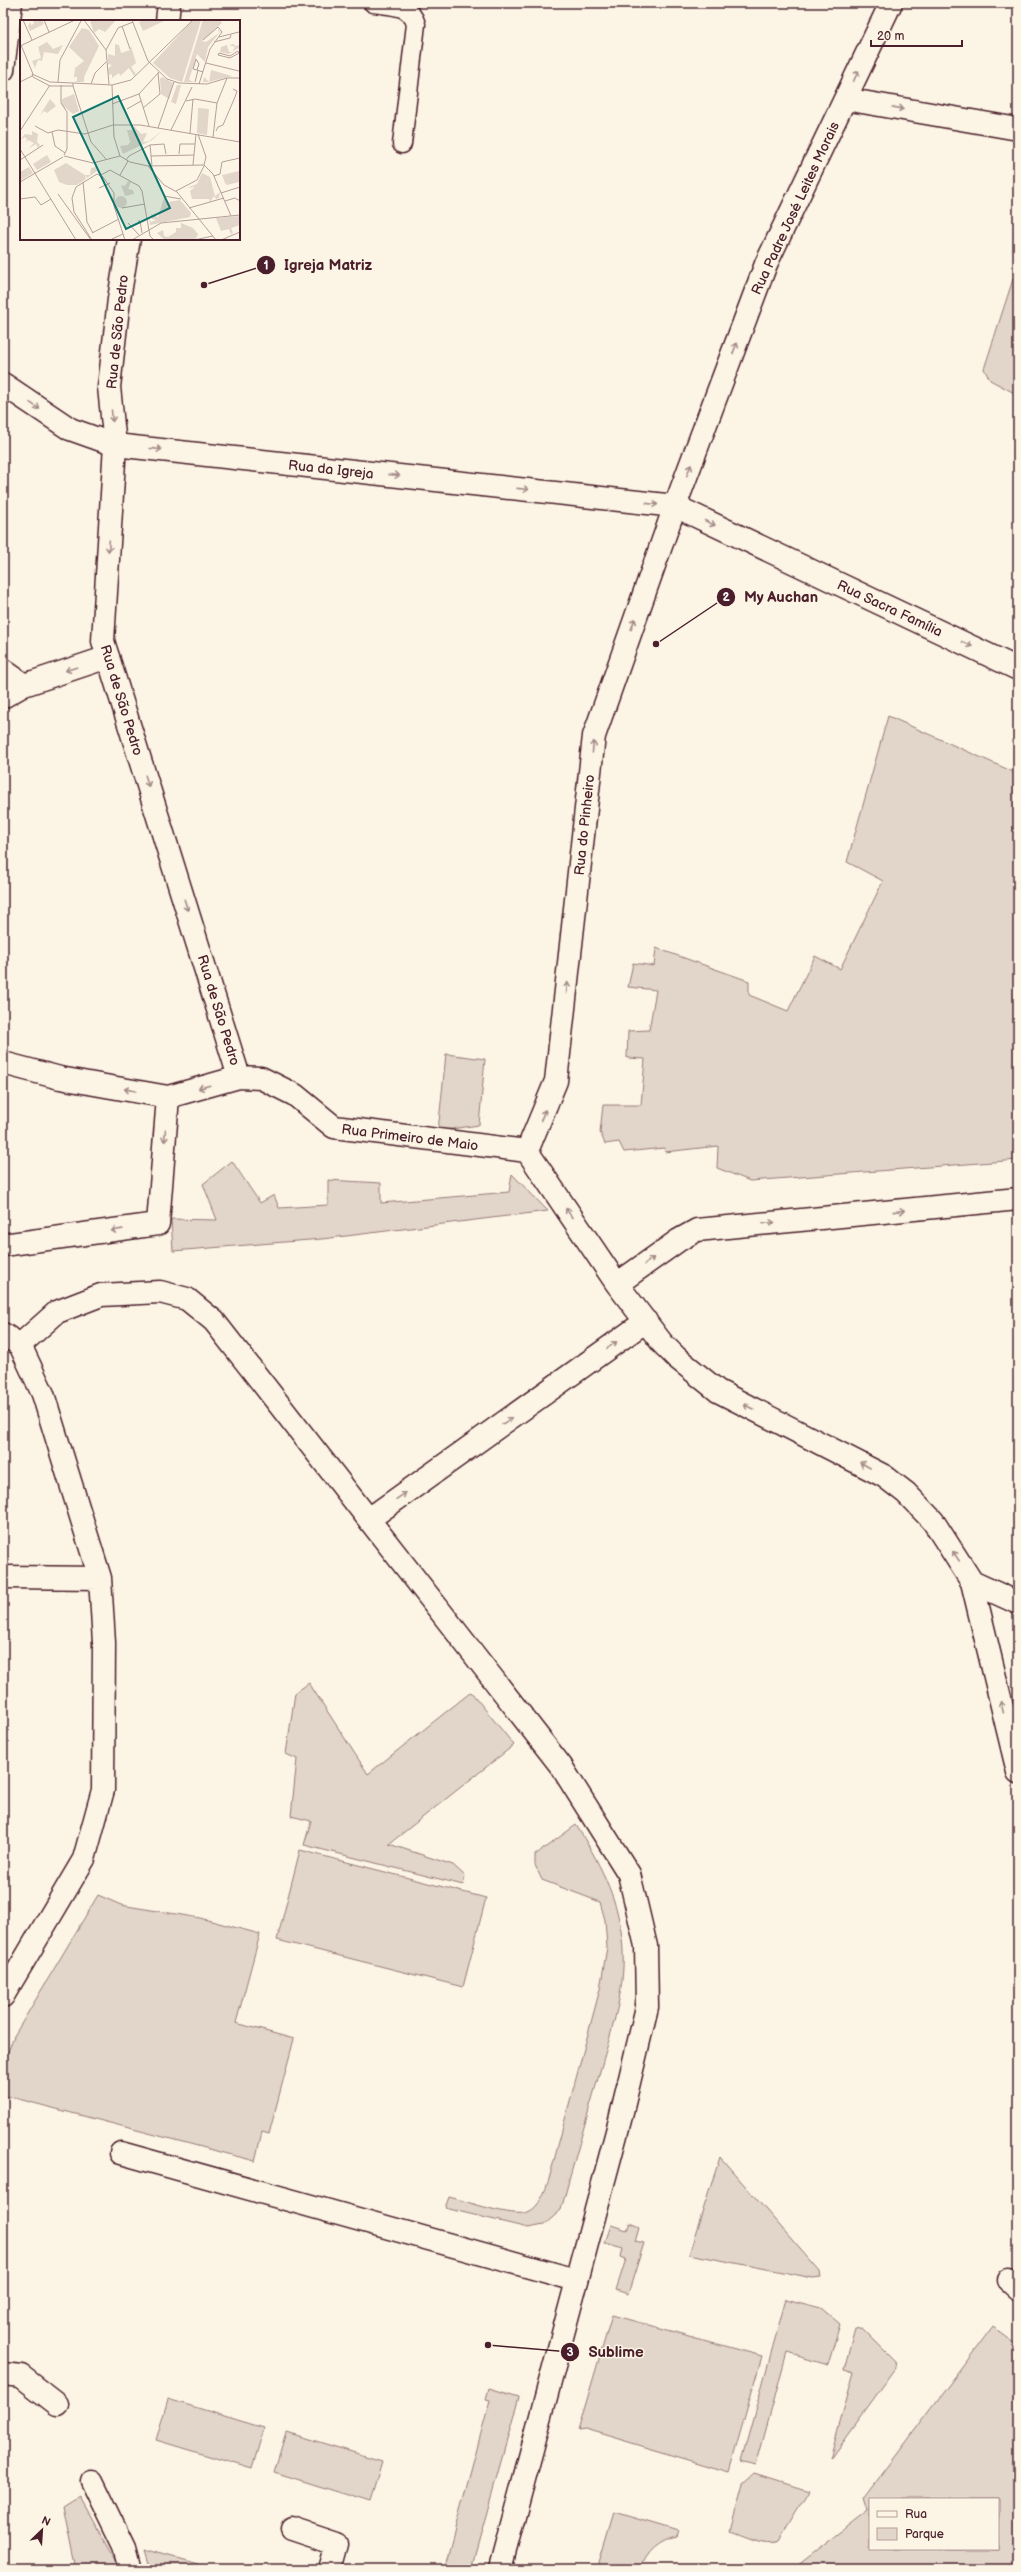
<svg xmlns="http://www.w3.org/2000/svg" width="1021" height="2572" font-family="'Balsamiq Sans',sans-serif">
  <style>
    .green { fill: #e2d5ca; stroke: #967a7a; fill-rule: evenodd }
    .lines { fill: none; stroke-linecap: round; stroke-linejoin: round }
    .service-casing { stroke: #4a1f2b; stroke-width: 21 }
    .pedestrian-casing { stroke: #4a1f2b; stroke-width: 25 }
    .minor-casing { stroke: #4a1f2b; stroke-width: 25 }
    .service { stroke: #fcf5e5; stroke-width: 18 }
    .pedestrian { stroke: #fcf5e5; stroke-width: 22 }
    .minor { stroke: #fcf5e5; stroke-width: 22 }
    .oneway { stroke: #a38a88 }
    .labels { text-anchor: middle; stroke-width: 3; stroke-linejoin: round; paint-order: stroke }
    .street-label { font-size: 14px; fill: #4a1f2b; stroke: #fcf5e5 }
    .inset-road { fill: none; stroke: #b59f9b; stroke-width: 1 }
    .view { fill: #0f766e; fill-opacity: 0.15; stroke: #0f766e; stroke-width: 2 }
    .inset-edge { fill: none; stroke: #4a1f2b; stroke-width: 2 }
    .leader { fill: none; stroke: #4a1f2b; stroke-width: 1.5 }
    .callout-dot { fill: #4a1f2b; stroke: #fcf5e5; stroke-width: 1.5 }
    .mark-label { font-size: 12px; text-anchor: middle; font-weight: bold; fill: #fff }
    .callout-label { font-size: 15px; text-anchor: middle; font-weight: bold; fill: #4a1f2b; stroke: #fcf5e5; stroke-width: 3; stroke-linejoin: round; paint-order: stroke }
  </style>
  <rect width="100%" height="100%" fill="#fcf5e5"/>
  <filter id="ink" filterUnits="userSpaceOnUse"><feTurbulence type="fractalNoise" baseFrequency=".025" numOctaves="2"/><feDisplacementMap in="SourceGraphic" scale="8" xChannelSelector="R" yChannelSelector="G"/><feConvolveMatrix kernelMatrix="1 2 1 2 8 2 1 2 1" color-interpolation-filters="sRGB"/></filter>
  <g filter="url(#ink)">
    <path class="green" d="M 1013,279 L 1018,280 L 1018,395 L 990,380 L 984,369 Z
      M 888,716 L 1018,774 L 1018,1160 L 750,1181 L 717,1168 L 718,1146 L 665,1152 L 664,1148 L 624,1152 L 619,1142 L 605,1144 L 600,1132 L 603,1105 L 641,1105 L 645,1059 L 627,1058 L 628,1031 L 649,1030 L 656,990 L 628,987 L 633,963 L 654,966 L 656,948 L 749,981 L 749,995 L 788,1011 L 815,956 L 840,969 L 883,881 L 847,862 Z
      M 446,1054 L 485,1059 L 479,1125 L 438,1131 Z
      M 232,1161 L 260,1203 L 274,1195 L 279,1208 L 328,1205 L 328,1180 L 381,1183 L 381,1203 L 509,1192 L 512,1174 L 548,1211 L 322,1239 L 173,1251 L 171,1219 L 217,1220 L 203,1184 Z
      M 309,1683 L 368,1774 L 471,1692 L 514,1745 L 389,1844 L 453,1865 L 465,1876 L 463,1885 L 304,1845 L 311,1821 L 291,1816 L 297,1759 L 286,1754 L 295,1693 Z
      M 576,1825 C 598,1860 618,1897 622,1939 C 628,1986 611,2031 599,2075 C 586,2120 573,2165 561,2210 L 544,2225 L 528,2228 L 445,2208 L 449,2197 C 466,2201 513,2218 528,2212 C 540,2207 545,2191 549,2179 L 600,1989 L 607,1947 L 605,1920 L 600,1902 L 542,1880 L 535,1865 L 535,1855 Z
      M 300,1850 L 486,1898 L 463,1987 L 277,1940 Z
      M 98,1895 L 121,1905 L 200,1918 L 260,1934 L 236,2023 L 294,2039 L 269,2134 L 262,2132 L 255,2161 L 3,2095 L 3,2065 L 14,2036 Z
      M 720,2157 L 820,2272 L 821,2277 L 813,2278 L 689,2254 Z
      M 630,2223 L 639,2227 L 635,2241 L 644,2243 L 628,2294 L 616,2290 L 626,2259 L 621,2257 L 623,2248 L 605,2243 L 611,2225 L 627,2230 Z
      M 786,2299 L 821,2308 L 840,2324 L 828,2365 L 787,2353 L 756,2466 L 741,2462 Z
      M 612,2315 L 762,2356 L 729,2472 L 585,2429 L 578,2430 Z
      M 993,2326 L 1018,2344 L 1018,2569 L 793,2569 L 868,2511 L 864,2498 ZM 870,2499 L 998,2499 L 998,2549 L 870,2549 Z
      M 862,2328 L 895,2361 L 896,2368 L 830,2459 L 854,2372 L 844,2369 L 855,2329 Z
      M 489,2388 L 519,2397 L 471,2569 L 444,2569 L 490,2400 L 486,2399 Z
      M 168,2399 L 264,2428 L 252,2469 L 156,2440 Z
      M 286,2432 L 382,2461 L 370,2502 L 274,2472 Z
      M 754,2474 L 808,2491 L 778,2541 C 764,2547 744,2535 730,2531 L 743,2484 Z
      M 79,2495 L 115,2560 L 116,2569 L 76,2569 L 63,2505 Z
      M 614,2512 L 678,2531 L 676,2537 C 659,2540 645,2552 640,2569 L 597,2569 Z
      M 144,2549 L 198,2564 L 196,2569 L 150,2569 Z"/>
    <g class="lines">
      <defs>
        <path id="service" d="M 373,3 C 392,6 410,4 416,24 L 402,144"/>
        <path id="pedestrian" d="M 3,70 L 11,3
          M 3,670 L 24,685
          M 3,697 L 24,685 L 108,657
          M 3,1245 L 158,1224 L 168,1097"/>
        <path id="minor" d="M 167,21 L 169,3
          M 845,99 L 1018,129
          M 129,239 L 119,299 L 109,387 L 115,445 L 103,641 L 239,1077
          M 3,384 L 70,429 L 115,445 L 675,506 L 1018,669
          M 3,1063 L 60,1078 L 168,1097 L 239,1077 L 261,1078 L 295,1095 L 334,1127 L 527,1151
          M 527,1151 L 556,1081 L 594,736 L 675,506 L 766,264 L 891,3
          M 527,1151 L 617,1284 L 662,1343 L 677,1358 L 718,1391 L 884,1476 L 906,1493 L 933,1521 L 972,1582 L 1018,1603
          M 617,1284 L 679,1240 L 697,1230 L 1018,1199
          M 3,1334 L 20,1345 L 43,1394 L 100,1578 L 104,1643 L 103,1790 L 84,1859 L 3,1996
          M 20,1345 L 57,1312 L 101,1295 L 160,1292 L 187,1299 L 214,1321 L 561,1766 L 629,1874 L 646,1946 L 647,2007 L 620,2120 L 500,2569
          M 369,1519 L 646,1321
          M 3,1577 L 100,1578
          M 972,1582 L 1018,1772
          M 121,2153 L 576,2280
          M 1009,2280 L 1018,2288
          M 3,2374 L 21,2376 L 57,2404
          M 92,2481 L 124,2547 L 130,2569
          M 292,2529 L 337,2544 L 330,2569"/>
      </defs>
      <use href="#service" class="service-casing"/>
      <use href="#pedestrian" class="pedestrian-casing"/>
      <use href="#minor" class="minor-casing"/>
      <use href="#service" class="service"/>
      <use href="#pedestrian" class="pedestrian"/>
      <use href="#minor" class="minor"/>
    </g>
    <defs><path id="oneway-shaft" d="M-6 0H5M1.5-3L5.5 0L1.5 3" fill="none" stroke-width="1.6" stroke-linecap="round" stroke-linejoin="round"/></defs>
    <g class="oneway">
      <use href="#oneway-shaft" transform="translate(856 76) rotate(-64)"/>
      <use href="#oneway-shaft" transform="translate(898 108) rotate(10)"/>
      <use href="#oneway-shaft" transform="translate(735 348) rotate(-69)"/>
      <use href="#oneway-shaft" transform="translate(35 406) rotate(34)"/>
      <use href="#oneway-shaft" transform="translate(112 416) rotate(85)"/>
      <use href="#oneway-shaft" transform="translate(156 449) rotate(6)"/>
      <use href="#oneway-shaft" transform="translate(689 470) rotate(-69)"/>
      <use href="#oneway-shaft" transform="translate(394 475) rotate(6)"/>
      <use href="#oneway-shaft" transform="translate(523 489) rotate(6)"/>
      <use href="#oneway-shaft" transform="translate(652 504) rotate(6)"/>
      <use href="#oneway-shaft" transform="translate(710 523) rotate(25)"/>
      <use href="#oneway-shaft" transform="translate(109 546) rotate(93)"/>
      <use href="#oneway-shaft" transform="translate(633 624) rotate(-71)"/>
      <use href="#oneway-shaft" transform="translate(967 644) rotate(25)"/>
      <use href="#oneway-shaft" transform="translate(71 669) rotate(162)"/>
      <use href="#oneway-shaft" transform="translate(593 747) rotate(-84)"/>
      <use href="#oneway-shaft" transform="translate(147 781) rotate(73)"/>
      <use href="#oneway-shaft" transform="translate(186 905) rotate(73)"/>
      <use href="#oneway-shaft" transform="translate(567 988) rotate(-84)"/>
      <use href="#oneway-shaft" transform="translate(204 1087) rotate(164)"/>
      <use href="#oneway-shaft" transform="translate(130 1090) rotate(-170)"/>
      <use href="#oneway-shaft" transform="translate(543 1115) rotate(-67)"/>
      <use href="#oneway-shaft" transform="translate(165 1136) rotate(94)"/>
      <use href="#oneway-shaft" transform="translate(899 1211) rotate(-6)"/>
      <use href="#oneway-shaft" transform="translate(569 1213) rotate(-124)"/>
      <use href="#oneway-shaft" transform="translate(769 1223) rotate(-6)"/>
      <use href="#oneway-shaft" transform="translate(117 1230) rotate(172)"/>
      <use href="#oneway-shaft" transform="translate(649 1261) rotate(-36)"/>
      <use href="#oneway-shaft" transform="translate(612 1345) rotate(-35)"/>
      <use href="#oneway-shaft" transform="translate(749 1407) rotate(-153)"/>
      <use href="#oneway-shaft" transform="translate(507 1421) rotate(-35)"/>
      <use href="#oneway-shaft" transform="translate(865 1465) rotate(-150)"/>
      <use href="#oneway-shaft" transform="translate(401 1496) rotate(-35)"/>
      <use href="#oneway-shaft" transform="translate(956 1556) rotate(-123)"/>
      <use href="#oneway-shaft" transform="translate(1002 1707) rotate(-104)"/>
    </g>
  </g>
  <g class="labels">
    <g class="street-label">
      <text transform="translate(795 208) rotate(-65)" y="5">Rua Padre José Leites Morais</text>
      <text transform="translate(117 332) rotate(-84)" y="5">Rua de São Pedro</text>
      <text transform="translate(331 469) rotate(6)" y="5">Rua da Igreja</text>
      <text transform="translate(890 608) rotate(25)" y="5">Rua Sacra Família</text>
      <text transform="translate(122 700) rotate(73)" y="5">Rua de São Pedro</text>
      <text transform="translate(584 825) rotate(-84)" y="5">Rua do Pinheiro</text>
      <text transform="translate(219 1010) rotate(73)" y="5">Rua de São Pedro</text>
      <text transform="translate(410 1137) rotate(7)" y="5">Rua Primeiro de Maio</text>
    </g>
  </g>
  <g transform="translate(20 20)">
    <rect width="220" height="220" fill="#fcf5e5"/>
    <path d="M 13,0 L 22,0 L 24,4 L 10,11 L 8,6 L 10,2 L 11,5 L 14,4 ZM 70,0 L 96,0 L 85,12 L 79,9 L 74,13 ZM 123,0 L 146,0 L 123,11 L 119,2 ZM 181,0 L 162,62 L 150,58 L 133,43 L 172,1 ZM 183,0 L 200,0 L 202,3 L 182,21 L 186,22 L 199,13 L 198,9 L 200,12 L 188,27 L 185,42 L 177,34 L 169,60 L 174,62 L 164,62 ZM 62,8 L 69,10 L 79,26 L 64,57 L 64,62 L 54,62 L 57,61 L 57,57 L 54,57 L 55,48 L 64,41 L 49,27 ZM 27,22 L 33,29 L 43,25 L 38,34 L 24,32 L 22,41 L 18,40 L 15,48 L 12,41 L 21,38 L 18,27 ZM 95,24 L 99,25 L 101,33 L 110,30 L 111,26 L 116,43 L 111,47 L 116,54 L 114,56 L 109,48 L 100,56 L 99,53 L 92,58 L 92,54 L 89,55 L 88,49 L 92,45 L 88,44 L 88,34 L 95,36 ZM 214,24 L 215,26 L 220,25 L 220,31 L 218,28 L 209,34 L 200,32 L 201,27 L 207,25 L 209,32 L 212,32 L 215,27 L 209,25 ZM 191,50 L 212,56 L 213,56 L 188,62 L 183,62 L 184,57 L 189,62 ZM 142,57 L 153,63 L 149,79 L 141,74 L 140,59 ZM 157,65 L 161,65 L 156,84 L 151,82 ZM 54,74 L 59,91 L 53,94 L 42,85 L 42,79 ZM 30,79 L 36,86 L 27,93 L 24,91 L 20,95 ZM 178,88 L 189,89 L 187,115 L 177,113 ZM 114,106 L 121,114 L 127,113 L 123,122 L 129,121 L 143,110 L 132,120 L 103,134 L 100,126 L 108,125 L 110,122 L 107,110 L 114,110 ZM 12,111 L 18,114 L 17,122 L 20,125 L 18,128 L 16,124 L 8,129 L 14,123 L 8,120 L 6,123 L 7,119 L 5,117 L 0,120 L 5,114 L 12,115 ZM 27,135 L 31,142 L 17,150 L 13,144 ZM 46,143 L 65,155 L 70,155 L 71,148 L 76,147 L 77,151 L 67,158 L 65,155 L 66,159 L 57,165 L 47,165 L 39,162 L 34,150 ZM 9,147 L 13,153 L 1,160 L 0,152 ZM 219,151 L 219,162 L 207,165 L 205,163 L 202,155 ZM 182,153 L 190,157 L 195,176 L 200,172 L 199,178 L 196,179 L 194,176 L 190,182 L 189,179 L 172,179 L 170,171 L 175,167 L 167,168 L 177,164 ZM 108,161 L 111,162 L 108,169 L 113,170 L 114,174 L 105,176 L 101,165 L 105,166 ZM95 182a6 6 0 1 1 12 0a6 6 0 1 1-12 0ZM 144,178 L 148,182 L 160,180 L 171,193 L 170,197 L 130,205 L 129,199 L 131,202 L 136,200 L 132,199 L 131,194 L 138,197 ZM 220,196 L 220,205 L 211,208 L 213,213 L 211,214 L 209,209 L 201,211 L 196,198 ZM 161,203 L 173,208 L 178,214 L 176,219 L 145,220 L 137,213 L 143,210 L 144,216 L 148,217 L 156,212 L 156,208 L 161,208 Z" fill="#e2d5ca"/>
    <path class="inset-road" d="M 3,0 L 12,20M 24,0 L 29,12M 64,0 L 86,30M 112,0 L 128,41 L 147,59 L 159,63 L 187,64 L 207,58 L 220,58M 102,6 L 110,29M 199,17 L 219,12M 194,22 L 210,18 L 211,15M 1,25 L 13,54M 0,26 L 55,0M 86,30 L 98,8 L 113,2M 86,30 L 89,64M 218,31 L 219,33 L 210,38 L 198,35 L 199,33 L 210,36 ZM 186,43 L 219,51M 177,50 L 173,49 L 176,39 L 179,44 L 177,50 L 183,52M 12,54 L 30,62 L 53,63 L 53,66 L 30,66 L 13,57 ZM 0,62 L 12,56M 38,62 L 40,40 L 61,1M 175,62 L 178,50M 53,63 L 92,65 L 111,60 L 173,0M 71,64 L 75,53 L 86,42M 179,64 L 190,29 L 202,12 L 198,7 L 183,20M 41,65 L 41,83 L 47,92 L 47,129 L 44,135M 92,65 L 94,117 L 100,136M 53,66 L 71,122 L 86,139M 119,74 L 129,106M 166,81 L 175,79 L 197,83M 92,84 L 119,74 L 139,52M 123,88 L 140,74 L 138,53M 107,89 L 121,81M 15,106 L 28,113 L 38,110 L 65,114 L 93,105 L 120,105 L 220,122M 138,108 L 154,62M 151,110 L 172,67M 0,111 L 30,65M 196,111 L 198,107 L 203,105 L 215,77 L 217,71 L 213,69M 32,112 L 35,126 L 45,133M 170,113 L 173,79M 178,114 L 186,137 L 184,145M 193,117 L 197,83 L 207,58M 0,129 L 56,220M 159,134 L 160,124 L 175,124M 44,136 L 73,143 L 100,136M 100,136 L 110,142 L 128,146 L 184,145 L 193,154 L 211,196M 131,136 L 174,135M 0,140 L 23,125M 106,140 L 109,136 L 130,125M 173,145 L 176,114M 128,146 L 144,165 L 157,172 L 196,220M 132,146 L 130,125 L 144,124 L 146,134M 81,155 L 90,150 L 119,166 L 122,171 L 130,216 L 134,220M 100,155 L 108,141M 194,156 L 200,154 L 202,142 L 220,138M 0,162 L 43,137M 63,162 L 67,202 L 73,213M 79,168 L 90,163M 156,171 L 177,160 L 184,146M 201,173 L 220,167M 38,174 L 71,220M 144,176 L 161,179M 0,179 L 15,177 L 21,185 L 31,179M 205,181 L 215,178 L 220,181M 102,188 L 125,184M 169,188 L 204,178M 118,201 L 120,201 L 122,213M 108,203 L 119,215M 72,213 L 99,199M 92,219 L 103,214M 72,220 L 54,192 L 52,178 L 56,167 L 77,154 L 83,157 L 94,173 L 94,186 L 105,220M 112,220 L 141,203 L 220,195M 174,220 L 193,216M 201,220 L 220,212"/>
    <path class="view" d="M 98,76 L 150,188 L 106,209 L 53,97 Z"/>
    <rect width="220" height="220" class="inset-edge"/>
  </g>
  <path class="leader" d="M204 285L266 265M656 644L726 597M488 2345L570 2352"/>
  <g class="callout-dot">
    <circle cx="204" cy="285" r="4"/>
    <circle cx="656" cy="644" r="4"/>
    <circle cx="488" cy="2345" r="4"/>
    <circle cx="266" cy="265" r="10"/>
    <circle cx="726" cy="597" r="10"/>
    <circle cx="570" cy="2352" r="10"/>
  </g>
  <g class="mark-label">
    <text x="266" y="269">1</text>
    <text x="726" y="601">2</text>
    <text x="570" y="2356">3</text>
  </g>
  <g class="callout-label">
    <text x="328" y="270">Igreja Matriz</text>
    <text x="781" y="602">My Auchan</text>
    <text x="616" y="2357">Sublime</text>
  </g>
  <rect width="1021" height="2572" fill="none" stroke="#fcf5e5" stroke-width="16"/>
  <rect x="8" y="8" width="1005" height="2556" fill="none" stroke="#4a1f2b" stroke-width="1.5" filter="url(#ink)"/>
  <rect x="869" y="2498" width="130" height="52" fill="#fcf5e5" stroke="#b59f9b"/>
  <rect x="877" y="2511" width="20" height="6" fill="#fcf5e5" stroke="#b59f9b"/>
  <text x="905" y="2518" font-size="12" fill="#4a1f2b">Rua</text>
  <rect x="877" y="2528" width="20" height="12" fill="#e2d5ca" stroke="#b59f9b"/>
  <text x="905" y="2538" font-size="12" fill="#4a1f2b">Parque</text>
  <g transform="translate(42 2530) rotate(25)" stroke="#fcf5e5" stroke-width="3" paint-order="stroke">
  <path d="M0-3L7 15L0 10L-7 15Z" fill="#4a1f2b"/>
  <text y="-6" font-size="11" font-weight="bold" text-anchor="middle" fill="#4a1f2b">N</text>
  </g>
  <path d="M871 40v6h91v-6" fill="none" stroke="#4a1f2b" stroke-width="2"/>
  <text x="877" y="40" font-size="12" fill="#4a1f2b" stroke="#fcf5e5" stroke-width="3" paint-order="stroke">20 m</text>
</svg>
